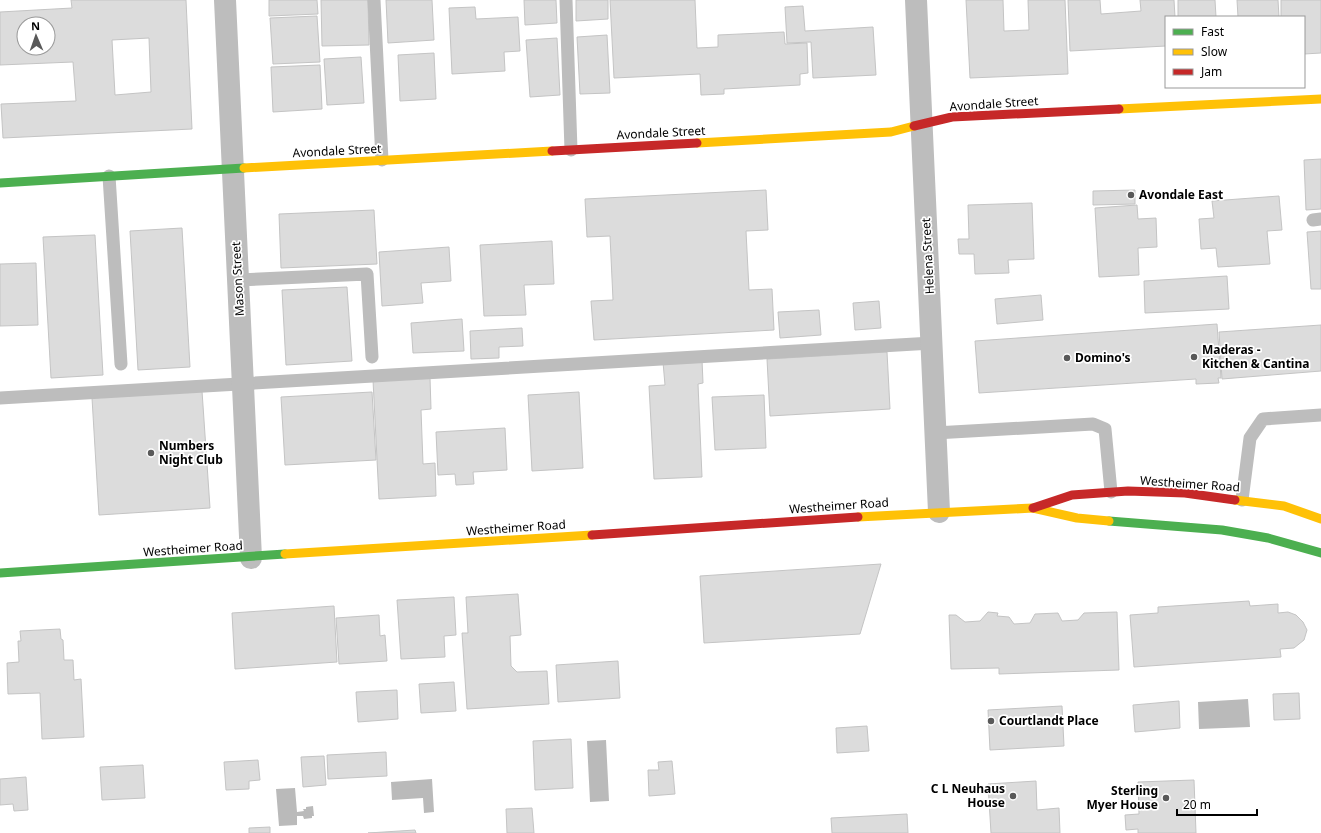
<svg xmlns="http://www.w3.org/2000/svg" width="1321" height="833" font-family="'Noto Sans',sans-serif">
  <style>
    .water { fill: #bababa }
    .building { fill: #dcdcdc; stroke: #c4c4c4; fill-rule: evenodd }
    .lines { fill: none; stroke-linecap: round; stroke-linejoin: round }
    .lane { stroke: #bdbdbd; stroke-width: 13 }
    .street { stroke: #bdbdbd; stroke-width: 22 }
    .fast { stroke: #4caf50; stroke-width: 9 }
    .slow { stroke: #ffc107; stroke-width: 9 }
    .jam { stroke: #c62828; stroke-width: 9 }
    .poi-dot { fill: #595959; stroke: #fff; stroke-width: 1.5 }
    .labels { text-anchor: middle; stroke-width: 3.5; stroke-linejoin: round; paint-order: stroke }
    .street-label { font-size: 12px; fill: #000; stroke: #fff }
    .poi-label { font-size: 12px; font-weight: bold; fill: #000; stroke: #fff; text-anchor: start }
  </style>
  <rect width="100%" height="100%" fill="#fff"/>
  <path class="water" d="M 1248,699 L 1250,727 L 1199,729 L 1198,702 Z
    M 606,740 L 609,801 L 590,802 L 587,741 Z
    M 432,779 L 434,812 L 424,813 L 423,798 L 392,800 L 391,782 Z
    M 295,788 L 297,812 L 304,811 L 303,809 L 306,809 L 306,807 L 313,806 L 314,816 L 312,816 L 312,818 L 304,819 L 303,816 L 297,816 L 297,825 L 279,826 L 276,789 Z"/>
  <path class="building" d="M 71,0 L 186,0 L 192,129 L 3,138 L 1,104 L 76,101 L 73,62 L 0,65 L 0,12 L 72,8 ZM 24,24 L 48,24 L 48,48 L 24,48 ZM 149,38 L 151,92 L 115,95 L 112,40 Z
    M 269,0 L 317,0 L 318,14 L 269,16 Z
    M 321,0 L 368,0 L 369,45 L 322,46 Z
    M 386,0 L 432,0 L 434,40 L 388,43 Z
    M 524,0 L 556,0 L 557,23 L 525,25 Z
    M 576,0 L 608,0 L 608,19 L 576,21 Z
    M 610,0 L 695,0 L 697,48 L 718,47 L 718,35 L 784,32 L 785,44 L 807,43 L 808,73 L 800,74 L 800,85 L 724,89 L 724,94 L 701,95 L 700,74 L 614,78 Z
    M 966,0 L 1003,0 L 1004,31 L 1029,30 L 1028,0 L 1065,0 L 1068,74 L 970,78 Z
    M 1068,0 L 1100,0 L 1101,14 L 1141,11 L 1140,0 L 1174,0 L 1175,17 L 1166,17 L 1166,46 L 1070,51 Z
    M 1178,0 L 1215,0 L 1216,17 L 1178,17 Z
    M 1237,0 L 1278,0 L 1279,17 L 1238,17 Z
    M 1281,0 L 1321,0 L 1321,53 L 1304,54 L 1304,17 L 1281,17 Z
    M 803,6 L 805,31 L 873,27 L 876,75 L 813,78 L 811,42 L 787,43 L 785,7 Z
    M 475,7 L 476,19 L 518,17 L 520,51 L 504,52 L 505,71 L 452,74 L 449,8 Z
    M 317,16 L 320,62 L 273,64 L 270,18 Z
    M 607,35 L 610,93 L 580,94 L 577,37 Z
    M 557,38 L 560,95 L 530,97 L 526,40 Z
    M 434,53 L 436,99 L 400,101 L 398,55 Z
    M 361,57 L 364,103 L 327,105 L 324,59 Z
    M 320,65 L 322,109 L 273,112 L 271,67 Z
    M 1321,159 L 1321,209 L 1306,210 L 1304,160 Z
    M 766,190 L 768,230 L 746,231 L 749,290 L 772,289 L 774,330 L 594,340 L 591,301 L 613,300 L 610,236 L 587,237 L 585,199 Z
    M 1135,190 L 1135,204 L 1093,205 L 1093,191 Z
    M 1279,196 L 1282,230 L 1267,231 L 1270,264 L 1218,267 L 1216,248 L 1201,249 L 1199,219 L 1214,218 L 1212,201 Z
    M 1032,203 L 1034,259 L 1008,260 L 1009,273 L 975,274 L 974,254 L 959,254 L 958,239 L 969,239 L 968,205 Z
    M 1137,205 L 1138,219 L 1156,218 L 1157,247 L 1138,248 L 1139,275 L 1099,277 L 1095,208 Z
    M 374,210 L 377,264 L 281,268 L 279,214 Z
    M 182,228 L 190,367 L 138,370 L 130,231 Z
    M 1321,231 L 1321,289 L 1311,289 L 1307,232 Z
    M 95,235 L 103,375 L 51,378 L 43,237 Z
    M 552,241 L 554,284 L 524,285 L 526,315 L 484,316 L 480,245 Z
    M 449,247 L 451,281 L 421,283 L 423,303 L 382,306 L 379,252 Z
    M 36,263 L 38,325 L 0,326 L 0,264 Z
    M 1227,276 L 1229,309 L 1145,313 L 1144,281 Z
    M 347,287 L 352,361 L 286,365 L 282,290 Z
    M 1041,295 L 1043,320 L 997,324 L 995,299 Z
    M 879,301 L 881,328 L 855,330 L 853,303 Z
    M 819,310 L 821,335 L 780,338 L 778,312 Z
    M 462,319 L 464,351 L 413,353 L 411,323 Z
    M 1217,324 L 1221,378 L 1218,378 L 1219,383 L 1196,384 L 1196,379 L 979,393 L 975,341 Z
    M 1321,325 L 1321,371 L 1222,379 L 1219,332 Z
    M 522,328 L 523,346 L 499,347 L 499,358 L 471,359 L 470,331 Z
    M 887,352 L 890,409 L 770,416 L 767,359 Z
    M 702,360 L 703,383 L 698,384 L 702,477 L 654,479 L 649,386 L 665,385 L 663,362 Z
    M 430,378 L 431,409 L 421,410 L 423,464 L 435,463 L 436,496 L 379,499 L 373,380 Z
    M 202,391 L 210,508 L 99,515 L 92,398 Z
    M 372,392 L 376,460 L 285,465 L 281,397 Z
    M 579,392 L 583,468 L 532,471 L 528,395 Z
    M 764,395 L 766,448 L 715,450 L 712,397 Z
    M 505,428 L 507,470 L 473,472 L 474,484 L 456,485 L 455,474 L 438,475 L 436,432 Z
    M 881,564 L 860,634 L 704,643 L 700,576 Z
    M 518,594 L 521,635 L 510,636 L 511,666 L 517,672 L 547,671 L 549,704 L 467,709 L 462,633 L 468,633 L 466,597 Z
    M 454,597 L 456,635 L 444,636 L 445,657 L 401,659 L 397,600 Z
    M 1249,601 L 1250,606 L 1278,604 L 1278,613 L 1288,612 L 1296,615 L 1303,622 L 1307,630 L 1304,640 L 1294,648 L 1280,649 L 1281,657 L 1134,667 L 1130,615 L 1158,613 L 1158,607 Z
    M 334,606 L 337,662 L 235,669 L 232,613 Z
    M 988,612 L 998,613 L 997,616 L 1009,617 L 1014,624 L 1030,623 L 1035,614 L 1058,613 L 1062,621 L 1078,620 L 1084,613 L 1117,612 L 1119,670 L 999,674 L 999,668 L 951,669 L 949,615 L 956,615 L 965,622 L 980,621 Z
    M 379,615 L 380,636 L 385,635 L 387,661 L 339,664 L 336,618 Z
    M 60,629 L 61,639 L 63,640 L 64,660 L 73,660 L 74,680 L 81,679 L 84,737 L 42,739 L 40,693 L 8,694 L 7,663 L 19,662 L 18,641 L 21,641 L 20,631 Z
    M 618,661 L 620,698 L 558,702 L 556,665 Z
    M 454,682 L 456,711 L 421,713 L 419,684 Z
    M 397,690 L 398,719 L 358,722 L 356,692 Z
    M 1299,693 L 1300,719 L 1274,720 L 1273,694 Z
    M 1179,701 L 1180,728 L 1135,732 L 1133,705 Z
    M 1062,706 L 1064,746 L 990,750 L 988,710 Z
    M 867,726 L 869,751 L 837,753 L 836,728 Z
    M 571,739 L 573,788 L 535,790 L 533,741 Z
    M 386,752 L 387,776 L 328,779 L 327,755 Z
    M 324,756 L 326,785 L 303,787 L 301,757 Z
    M 258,760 L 260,780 L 249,781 L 249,789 L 226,790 L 224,762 Z
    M 672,761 L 675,794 L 649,796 L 648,770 L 659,770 L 658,762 Z
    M 143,765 L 145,798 L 102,800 L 100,767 Z
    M 26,777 L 28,810 L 14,811 L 13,804 L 0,805 L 0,779 Z
    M 1194,780 L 1196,833 L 1138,833 L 1138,829 L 1126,830 L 1125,815 L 1139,814 L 1138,782 Z
    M 1036,781 L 1037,810 L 1059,808 L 1060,833 L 991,833 L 988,784 Z
    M 532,808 L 534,833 L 507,833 L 506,809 Z
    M 907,814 L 908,833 L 832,833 L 831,818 Z
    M 270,827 L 270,833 L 249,833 L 249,828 Z
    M 415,830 L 416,833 L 368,833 Z"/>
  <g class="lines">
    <path class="lane" d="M 374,0 L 382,160
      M 566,0 L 571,150
      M 109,176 L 121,364
      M 1313,220 L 1321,219
      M 238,280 L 367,274 L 372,357
      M 0,398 L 932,343
      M 935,433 L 1093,424 L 1105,429 L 1111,492
      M 1242,500 L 1250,438 L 1263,419 L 1321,415"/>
    <path class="street" d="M 225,0 L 251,558
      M 916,0 L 939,512"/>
    <path class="fast" d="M 0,183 L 244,168
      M 1109,521 L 1222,530 L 1268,538 L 1321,553
      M 0,573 L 285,554"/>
    <path class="slow" d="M 1119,109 L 1321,99
      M 697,143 L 891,132 L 914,126
      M 244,168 L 552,151
      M 1235,500 L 1284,506 L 1321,519
      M 858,517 L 1033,508 L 1077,518 L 1109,521
      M 285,554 L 592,535"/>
    <path class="jam" d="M 914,126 L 952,117 L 1119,109
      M 552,151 L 697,143
      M 1033,508 L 1072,495 L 1128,491 L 1185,493 L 1235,500
      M 592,535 L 858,517"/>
  </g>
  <g class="poi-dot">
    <circle cx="1131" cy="195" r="4"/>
    <circle cx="1194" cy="357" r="4"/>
    <circle cx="1067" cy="358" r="4"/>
    <circle cx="151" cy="453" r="4"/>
    <circle cx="991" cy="721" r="4"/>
    <circle cx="1013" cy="796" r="4"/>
    <circle cx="1166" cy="798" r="4"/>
  </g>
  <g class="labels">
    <g class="street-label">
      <text transform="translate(994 104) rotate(-4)" y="4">Avondale Street</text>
      <text transform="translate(661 133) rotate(-3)" y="4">Avondale Street</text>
      <text transform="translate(337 151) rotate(-3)" y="4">Avondale Street</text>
      <text transform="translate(928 256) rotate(-93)" y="4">Helena Street</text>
      <text transform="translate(238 279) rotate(-93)" y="4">Mason Street</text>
      <text transform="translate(1190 484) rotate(4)" y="4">Westheimer Road</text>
      <text transform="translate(839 506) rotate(-4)" y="4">Westheimer Road</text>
      <text transform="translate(516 528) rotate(-4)" y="4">Westheimer Road</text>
      <text transform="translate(193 549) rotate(-4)" y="4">Westheimer Road</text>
    </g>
    <g class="poi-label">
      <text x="1139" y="199">Avondale East</text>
      <text x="1202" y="354">Maderas -<tspan x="1202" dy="14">Kitchen &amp; Cantina</tspan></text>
      <text x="1075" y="362">Domino's</text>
      <text x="159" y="450">Numbers<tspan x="159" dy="14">Night Club</tspan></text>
      <text x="999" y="725">Courtlandt Place</text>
      <text x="1005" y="793" text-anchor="end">C L Neuhaus<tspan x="1005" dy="14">House</tspan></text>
      <text x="1158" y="795" text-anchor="end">Sterling<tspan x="1158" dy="14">Myer House</tspan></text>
    </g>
  </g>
  <rect x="1165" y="16" width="140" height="72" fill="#ffffff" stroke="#999999"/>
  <rect x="1173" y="29" width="20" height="6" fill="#4caf50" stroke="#999999"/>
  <text x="1201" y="36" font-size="12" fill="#000000">Fast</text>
  <rect x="1173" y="49" width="20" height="6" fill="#ffc107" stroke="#999999"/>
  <text x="1201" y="56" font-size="12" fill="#000000">Slow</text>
  <rect x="1173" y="69" width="20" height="6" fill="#c62828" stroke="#999999"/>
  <text x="1201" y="76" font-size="12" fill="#000000">Jam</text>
  <g transform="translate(36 36) rotate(358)"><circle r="19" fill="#ffffff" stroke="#999999"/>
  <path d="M0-3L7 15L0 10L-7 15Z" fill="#595959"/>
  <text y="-6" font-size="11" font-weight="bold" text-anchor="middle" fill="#000000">N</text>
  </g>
  <path d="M1177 809v6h80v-6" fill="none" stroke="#000000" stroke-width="2"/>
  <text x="1183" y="809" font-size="12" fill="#000000" stroke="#ffffff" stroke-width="3" paint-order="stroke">20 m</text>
</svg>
